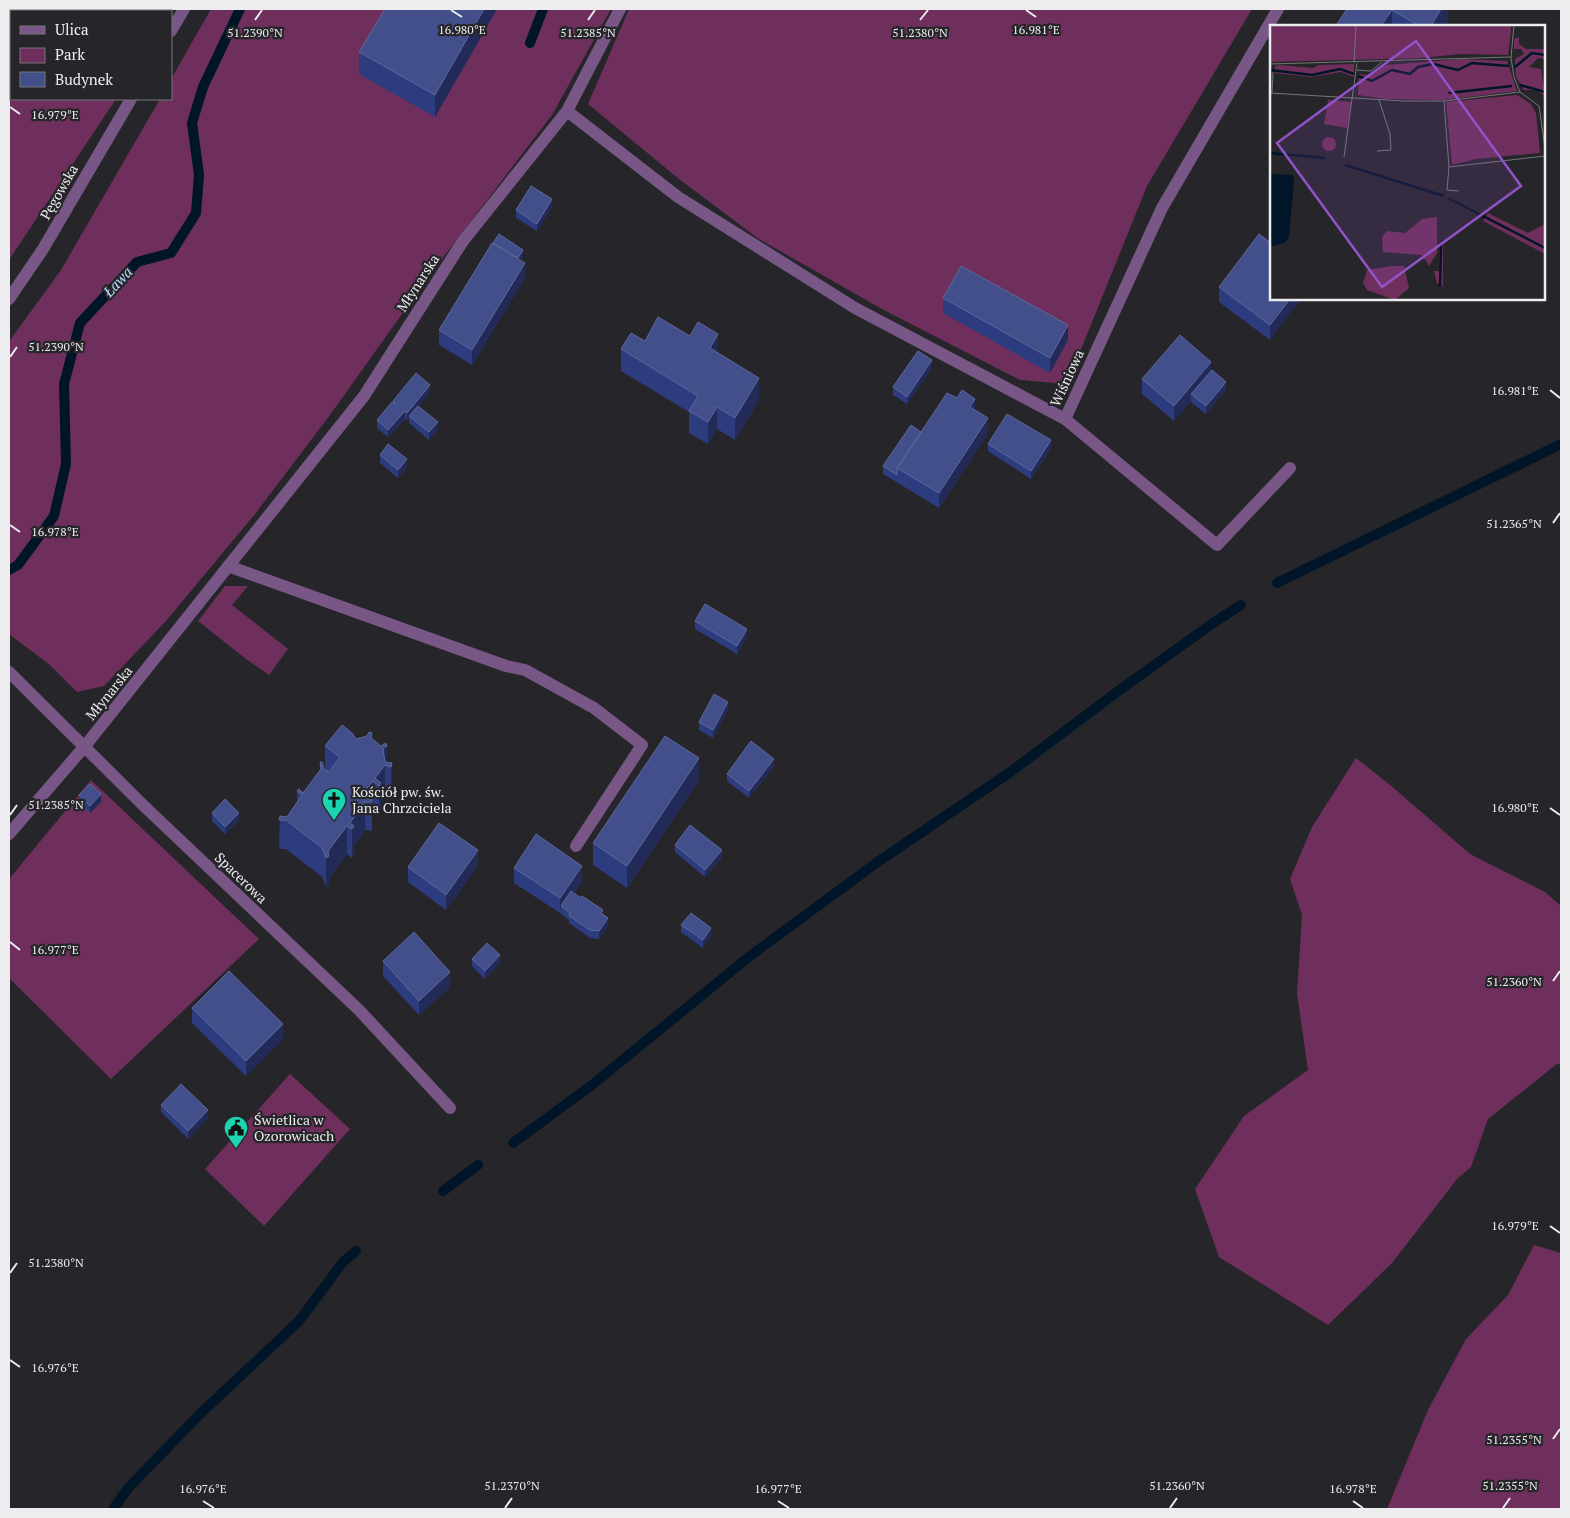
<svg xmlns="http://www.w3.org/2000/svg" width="1570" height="1518" font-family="'PT Serif',serif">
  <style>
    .green { fill: #6e2f5c }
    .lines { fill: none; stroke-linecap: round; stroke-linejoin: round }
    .stream { stroke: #001528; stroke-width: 10 }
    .service { stroke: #785685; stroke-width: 12 }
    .minor { stroke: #785685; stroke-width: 12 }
    .wall { fill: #2d3c7f }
    .shaded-wall { fill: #222b58 }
    .building { fill: #424f8b; stroke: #5d689b }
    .ticks { fill: none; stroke: #ededf0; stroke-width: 2 }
    .labels { text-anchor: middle; stroke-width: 4.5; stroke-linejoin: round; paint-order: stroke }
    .street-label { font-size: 14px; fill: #ededf0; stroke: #26262a }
    .poi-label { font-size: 14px; fill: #ededf0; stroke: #26262a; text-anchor: start }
    .water-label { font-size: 15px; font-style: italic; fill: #b4dafc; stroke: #26262a }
    .inset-river { fill: none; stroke: #001528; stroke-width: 2.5 }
    .inset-road { fill: none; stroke: #767679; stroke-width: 1 }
    .view { fill: #9253c9; fill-opacity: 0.15; stroke: #9253c9; stroke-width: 2.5 }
    .inset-edge { fill: none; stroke: #ededf0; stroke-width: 2.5 }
    .ticks-label { font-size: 12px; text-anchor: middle; fill: #ededf0; stroke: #26262a; stroke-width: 4.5; stroke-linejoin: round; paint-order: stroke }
  </style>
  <rect width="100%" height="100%" fill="#26262a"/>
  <path class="green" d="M 9,9 L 171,9 L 170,11 L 11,11 L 11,99 L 116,99 L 9,260 Z
    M 211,9 L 611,9 L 552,115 L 432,272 L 330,415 L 255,514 L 166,621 L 104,686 L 77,692 L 50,665 L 9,634 L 9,348 L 10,340 L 61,270 L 160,99 L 171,99 L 171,79 Z
    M 629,9 L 1252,9 L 1147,186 L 1067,384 L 1020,380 L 882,309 L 759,239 L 679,179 L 588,104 Z
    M 225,586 L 248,586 L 232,605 L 288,649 L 269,675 L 246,659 L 198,621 Z
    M 1356,758 L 1389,784 L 1470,854 L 1545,892 L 1561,906 L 1561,1064 L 1557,1064 L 1488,1119 L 1471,1167 L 1457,1179 L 1392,1263 L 1328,1325 L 1219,1257 L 1195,1189 L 1244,1116 L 1308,1070 L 1297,993 L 1302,915 L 1290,879 L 1312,827 Z
    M 91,780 L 259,939 L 111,1079 L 9,978 L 9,879 Z
    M 290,1074 L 350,1129 L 264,1226 L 205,1169 Z
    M 1534,1245 L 1561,1253 L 1561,1509 L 1387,1509 L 1428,1410 L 1466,1339 L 1508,1295 Z"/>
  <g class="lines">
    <path class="stream" d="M 530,43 L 543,9
      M 9,570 L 18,565 L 54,516 L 66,464 L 64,384 L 80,323 L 137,262 L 171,253 L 196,213 L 199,175 L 192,123 L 203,87 L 240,9
      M 1277,583 L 1561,444
      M 513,1143 L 592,1085 L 750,956 L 879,861 L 1009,773 L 1121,689 L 1213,623 L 1241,605
      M 443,1191 L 478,1165
      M 113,1509 L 129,1487 L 201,1413 L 299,1321 L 343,1262 L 356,1251"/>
    <path class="service" d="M 1065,419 L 1217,545 L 1290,468
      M 228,566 L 506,666 L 525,670 L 594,708 L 642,745 L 576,846"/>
    <path class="minor" d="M 171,31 L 184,9
      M 567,111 L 678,197 L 855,308 L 1065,419 L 1162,208 L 1278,9
      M 9,299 L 43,249 L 131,99
      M 9,672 L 144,806 L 359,1010 L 450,1108
      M 9,834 L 85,746 L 364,396 L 463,241 L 567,111 L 620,9"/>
  </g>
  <path class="wall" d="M 497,9 L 435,117 L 359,74 L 359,52 Z
    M 1347,9 L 1448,9 L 1448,20 L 1444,26 L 1337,26 L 1337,24 Z
    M 552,207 L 537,231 L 516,218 L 516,210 Z
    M 1271,243 L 1270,340 L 1219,302 L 1219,287 Z
    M 523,257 L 521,260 L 525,278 L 472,365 L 439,345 L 439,330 Z
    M 943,298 L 1068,340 L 1050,373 L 943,313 Z
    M 645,341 L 718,353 L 759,400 L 735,440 L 717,429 L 708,444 L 689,433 L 689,412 L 621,371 L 621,349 Z
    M 932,368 L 907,404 L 893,395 L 893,387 Z
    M 1211,371 L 1226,390 L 1206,414 L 1191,402 L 1191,401 L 1174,421 L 1142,394 L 1142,379 Z
    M 430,393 L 418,406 L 438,430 L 429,440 L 409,423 L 409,417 L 407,420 L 405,419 L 388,437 L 377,428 L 377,420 L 393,402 L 393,401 Z
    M 975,410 L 988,433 L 939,508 L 883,474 L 883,466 L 921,432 Z
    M 988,444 L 1051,448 L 1031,479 L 988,451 Z
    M 380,455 L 407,467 L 398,478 L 380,463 Z
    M 695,621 L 747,637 L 737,654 L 695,629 Z
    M 728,709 L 713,738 L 699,730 L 699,722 Z
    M 356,739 L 372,739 L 387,762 L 392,763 L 391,796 L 385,794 L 381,799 L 381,812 L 379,815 L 373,810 L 372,811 L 372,831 L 365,830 L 354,846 L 354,855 L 352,858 L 347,854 L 329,878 L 329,885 L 326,887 L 322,877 L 286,849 L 279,849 L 280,816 L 287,817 L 297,802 L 297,791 L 303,793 L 320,770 L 320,762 L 325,770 L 325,746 Z
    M 774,766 L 749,798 L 727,781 L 727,774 Z
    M 699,780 L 627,888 L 593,865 L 593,843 Z
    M 79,795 L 101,802 L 90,813 L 79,803 Z
    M 212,813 L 239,820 L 225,834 L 212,821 Z
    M 675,845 L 722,858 L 705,877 L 675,852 Z
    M 478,865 L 446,910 L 408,882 L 408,867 Z
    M 514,868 L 582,881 L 574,893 L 603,915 L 608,926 L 599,939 L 590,938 L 569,923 L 569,920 L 561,914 L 561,912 L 560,913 L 514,883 Z
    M 681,925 L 711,936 L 703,948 L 681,932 Z
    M 472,959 L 500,963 L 485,979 L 472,966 Z
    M 383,961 L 450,987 L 419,1015 L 383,976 Z
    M 192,1008 L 283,1039 L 246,1076 L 192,1023 Z
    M 161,1105 L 208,1118 L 188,1139 L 161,1112 Z"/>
  <path class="shaded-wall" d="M 484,9 L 497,9 L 435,117 L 435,95 Z
    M 1441,9 L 1448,9 L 1448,20 L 1444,26 L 1431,26 Z
    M 1392,10 L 1392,26 L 1381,26 Z
    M 11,74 L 11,89 L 10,91 L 10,95 L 9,97 L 9,77 Z
    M 552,199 L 552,207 L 537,231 L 537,224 Z
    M 523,250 L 523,257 L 515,271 L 515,263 Z
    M 525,263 L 525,278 L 472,365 L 472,350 Z
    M 1290,299 L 1301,299 L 1270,340 L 1270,325 Z
    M 1068,325 L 1068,340 L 1050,373 L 1050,358 Z
    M 718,334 L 718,356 L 710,348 Z
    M 932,360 L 932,368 L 907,404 L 907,397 Z
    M 1211,362 L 1211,377 L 1191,394 L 1191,401 L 1174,421 L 1174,406 Z
    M 759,378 L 759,400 L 735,440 L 735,418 Z
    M 1226,382 L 1226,390 L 1206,414 L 1206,406 Z
    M 430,385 L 430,393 L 410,416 L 409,416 L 409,417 L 407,420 L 407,413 Z
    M 975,399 L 975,413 L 970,407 Z
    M 717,407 L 717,429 L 708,444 L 708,422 Z
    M 405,411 L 405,419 L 388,437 L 388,430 Z
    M 988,418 L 988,433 L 939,508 L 939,493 Z
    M 438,422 L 438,430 L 429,440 L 429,432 Z
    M 1051,440 L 1051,448 L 1031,479 L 1031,471 Z
    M 407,459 L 407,467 L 398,478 L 398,470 Z
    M 747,629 L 747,637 L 737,654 L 737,646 Z
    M 728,702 L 728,709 L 713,738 L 713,730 Z
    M 387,746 L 387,766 L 385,765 L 385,794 L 381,799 L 381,812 L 379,815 L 379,786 L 375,778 L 383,748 Z
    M 699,758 L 699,780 L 627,888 L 627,866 Z
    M 774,759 L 774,766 L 749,798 L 749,791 Z
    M 392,763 L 392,792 L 391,796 L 391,767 Z
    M 373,781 L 373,810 L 372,811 L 372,802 L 365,802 L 365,830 L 354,846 L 354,855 L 352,858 L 352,829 L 350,823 L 362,795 Z
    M 101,794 L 101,802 L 90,813 L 90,806 Z
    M 239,813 L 239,820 L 225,834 L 225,827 Z
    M 347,826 L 347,854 L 329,878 L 329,885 L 326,887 L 326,858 L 328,851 Z
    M 478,850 L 478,865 L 446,910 L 446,895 Z
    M 722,850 L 722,858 L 705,877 L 705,870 Z
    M 582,866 L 582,881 L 563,908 L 561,906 L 560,913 L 560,898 Z
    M 608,918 L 608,926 L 599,939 L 599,931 Z
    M 711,928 L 711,936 L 703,948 L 703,940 Z
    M 500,955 L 500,963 L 485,979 L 485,971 Z
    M 450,972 L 450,987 L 419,1015 L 419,1001 Z
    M 10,992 L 10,1000 L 9,1002 L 9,994 Z
    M 283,1024 L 283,1039 L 246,1076 L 246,1061 Z
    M 208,1110 L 208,1118 L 188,1139 L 188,1131 Z"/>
  <path class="building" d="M 385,9 L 484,9 L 435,95 L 359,52 Z
    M 1347,9 L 1441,9 L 1431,26 L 1419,26 L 1392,10 L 1381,26 L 1341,26 L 1337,24 Z
    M 9,29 L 11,31 L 11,74 L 9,77 Z
    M 531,186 L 552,199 L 537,224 L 516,210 Z
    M 499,234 L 523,250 L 518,258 L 493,243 Z
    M 1259,234 L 1271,243 L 1271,299 L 1290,299 L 1270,325 L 1219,287 Z
    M 492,243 L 525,263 L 472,350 L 439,330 Z
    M 961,266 L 1068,325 L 1050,358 L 943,298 Z
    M 658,317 L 690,336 L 698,322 L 718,334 L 710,348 L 759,378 L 735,418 L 717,407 L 708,422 L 689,411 L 698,396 L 621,349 L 631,333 L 645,341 Z
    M 1180,335 L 1211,362 L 1174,406 L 1142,379 Z
    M 918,351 L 932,360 L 907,397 L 893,387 Z
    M 1212,370 L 1226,382 L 1206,406 L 1191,394 Z
    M 416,373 L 430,385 L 407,413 L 405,411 L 388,430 L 377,420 L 392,402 L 395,404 L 393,401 Z
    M 962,390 L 975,399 L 970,407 L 988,418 L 939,493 L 897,468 L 947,393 L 957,398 Z
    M 418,406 L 438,422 L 429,432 L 409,416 Z
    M 1007,414 L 1051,440 L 1031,471 L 988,444 Z
    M 911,425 L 921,432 L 897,468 L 897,475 L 883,466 Z
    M 388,444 L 407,459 L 398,470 L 380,455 Z
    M 705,604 L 747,629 L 737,646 L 695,621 Z
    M 714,694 L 728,702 L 713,730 L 699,722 Z
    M 342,725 L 352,733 L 356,739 L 367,736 L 369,732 L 372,733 L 371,738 L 381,746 L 386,743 L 387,746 L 383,748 L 385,762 L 392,763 L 391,767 L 385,765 L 375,778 L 381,783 L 379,786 L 373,781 L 362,795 L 367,798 L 372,799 L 372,802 L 365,802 L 350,823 L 354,826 L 352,829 L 347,826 L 328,851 L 329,856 L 326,858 L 322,848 L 286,820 L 279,820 L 280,816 L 287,817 L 302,795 L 297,791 L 299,789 L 303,793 L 321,769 L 320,762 L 322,762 L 324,769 L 329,772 L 340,757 L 325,746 Z
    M 665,736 L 699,758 L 627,866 L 593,843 Z
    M 751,741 L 774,759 L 749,791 L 727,774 Z
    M 90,784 L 101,794 L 90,806 L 79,795 Z
    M 225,799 L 239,813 L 225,827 L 212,813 Z
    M 439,823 L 478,850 L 446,895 L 408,867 Z
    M 690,825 L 722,850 L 705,870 L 675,845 Z
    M 536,834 L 582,866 L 560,898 L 514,868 Z
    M 571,891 L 581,898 L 582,896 L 603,910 L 601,913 L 608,918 L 599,931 L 590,930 L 569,916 L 570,913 L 561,906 Z
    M 691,913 L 711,928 L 703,940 L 681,925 Z
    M 414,932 L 450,972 L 419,1001 L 383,961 Z
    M 487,943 L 500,955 L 485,971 L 472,959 Z
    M 229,971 L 283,1024 L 246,1061 L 192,1008 Z
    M 181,1084 L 208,1110 L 188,1131 L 161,1105 Z"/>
  <path class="ticks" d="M 451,10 L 462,17M 1026,10 L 1036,17M 255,20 L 262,10M 588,20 L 595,10M 920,20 L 928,10M 10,107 L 20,114M 10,357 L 17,347M 1550,390 L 1560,398M 1553,523 L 1560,513M 10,525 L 20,532M 1550,808 L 1560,815M 10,815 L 17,805M 10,942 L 20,950M 1553,981 L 1560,971M 1550,1226 L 1560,1233M 10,1273 L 17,1263M 10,1360 L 20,1367M 1553,1439 L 1560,1429M 203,1501 L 214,1508M 778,1501 L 789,1508M 1353,1501 L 1363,1508M 505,1508 L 512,1498M 1170,1508 L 1177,1498M 1503,1508 L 1510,1498"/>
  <defs>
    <symbol id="church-pin" viewBox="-11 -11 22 30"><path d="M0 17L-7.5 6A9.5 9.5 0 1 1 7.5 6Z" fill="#1bd5b1" stroke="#26262a"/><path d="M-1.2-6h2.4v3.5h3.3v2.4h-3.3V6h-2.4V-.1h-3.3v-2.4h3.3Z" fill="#111"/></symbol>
    <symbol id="civic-pin" viewBox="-11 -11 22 30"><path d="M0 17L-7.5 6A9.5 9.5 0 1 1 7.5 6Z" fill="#1bd5b1" stroke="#26262a"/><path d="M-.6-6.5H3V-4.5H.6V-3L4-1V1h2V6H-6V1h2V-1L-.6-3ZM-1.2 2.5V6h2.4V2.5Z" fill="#111"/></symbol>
  </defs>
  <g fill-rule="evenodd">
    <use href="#church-pin" x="320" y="786" width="28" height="38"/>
    <use href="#civic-pin" x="222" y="1114" width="28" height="38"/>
  </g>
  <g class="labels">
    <g class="street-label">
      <text transform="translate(59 192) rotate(-60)" y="5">Pęgowska</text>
      <text transform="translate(418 283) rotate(-57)" y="5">Młynarska</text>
      <text transform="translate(1067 378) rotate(-65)" y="5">Wiśniowa</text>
      <text transform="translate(109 693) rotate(-51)" y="5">Młynarska</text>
      <text transform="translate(241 878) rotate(44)" y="5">Spacerowa</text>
    </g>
    <g class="poi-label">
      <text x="352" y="797">Kościół pw. św.<tspan x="352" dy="16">Jana Chrzciciela</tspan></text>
      <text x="254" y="1125">Świetlica w<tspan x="254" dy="16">Ozorowicach</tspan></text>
    </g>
    <g class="water-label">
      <text transform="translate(118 282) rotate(-47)" y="5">Ława</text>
    </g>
  </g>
  <g transform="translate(1270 25)">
    <rect width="275" height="275" fill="#26262a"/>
    <path d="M 0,0 L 241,0 L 241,6 L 238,30 L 191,29 L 151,33 L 0,37 ZM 249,12 L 249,19 L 256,24 L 275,24 L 275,34 L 268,33 L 259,42 L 271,44 L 275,71 L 266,65 L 254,65 L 246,52 L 245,34 L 254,29 L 251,24 L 244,24 L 244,14 ZM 191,34 L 237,36 L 247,66 L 173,75 L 116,74 L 88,70 L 89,49 L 101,50 L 116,40 ZM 84,39 L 84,52 L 71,47 L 41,52 L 5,48 L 5,41 L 9,40 L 43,43 L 48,40 ZM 247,70 L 261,79 L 266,88 L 270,128 L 206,134 L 182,140 L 176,77 ZM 58,75 L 81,77 L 77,103 L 54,99 ZM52 119a7 7 0 1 1 14 0a7 7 0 1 1-14 0ZM 218,188 L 258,208 L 275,199 L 275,229 L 213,196 ZM 167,192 L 167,228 L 159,241 L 152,230 L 113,227 L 112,212 L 117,206 L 135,208 L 152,194 ZM 170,218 L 173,218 L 173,262 L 167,258 L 164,246 L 169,246 ZM 121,241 L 134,241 L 139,263 L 125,275 L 97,265 L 93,258 L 97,245 Z" fill="#6e2f5c"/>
    <path d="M 0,149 L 23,150 L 24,156 L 19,211 L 16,217 L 0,222 Z" fill="#001528"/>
    <path class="inset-river" d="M 245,42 L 262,28 L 275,30M 0,45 L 42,50 L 70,44 L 84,49M 88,51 L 102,56 L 122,45 L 140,49 L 148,42 L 163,39 L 188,45 L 202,38 L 239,41M 250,60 L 275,67M 178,68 L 242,61M 0,128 L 55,133M 75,140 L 174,171M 178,173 L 275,223M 170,262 L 171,218"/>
    <path class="inset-road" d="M 244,0 L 241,33 L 244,52 L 250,67 L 269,81 L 275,123M 84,38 L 86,0M 0,39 L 241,32M 87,45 L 101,46 L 112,37M 0,68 L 134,76 L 174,76 L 250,67M 2,68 L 3,47M 174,76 L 179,142 L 275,131M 107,126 L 121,125 L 120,109 L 109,75M 74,132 L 87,38M 179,142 L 177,165 L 189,166"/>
    <path class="view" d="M 146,16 L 251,161 L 112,262 L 7,118 Z"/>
    <rect width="275" height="275" class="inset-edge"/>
  </g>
  <g class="ticks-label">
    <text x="462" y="34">16.980°E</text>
    <text x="1036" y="34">16.981°E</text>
    <text x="255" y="37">51.2390°N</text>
    <text x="588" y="37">51.2385°N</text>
    <text x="920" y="37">51.2380°N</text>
    <text x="55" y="119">16.979°E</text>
    <text x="56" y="351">51.2390°N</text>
    <text x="1515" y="395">16.981°E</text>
    <text x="1514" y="528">51.2365°N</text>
    <text x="55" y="536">16.978°E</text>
    <text x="56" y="809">51.2385°N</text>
    <text x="1515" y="812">16.980°E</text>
    <text x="55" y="954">16.977°E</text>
    <text x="1514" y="986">51.2360°N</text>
    <text x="1515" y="1230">16.979°E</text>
    <text x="56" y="1267">51.2380°N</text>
    <text x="55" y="1372">16.976°E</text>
    <text x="1514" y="1444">51.2355°N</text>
    <text x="512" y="1490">51.2370°N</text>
    <text x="1177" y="1490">51.2360°N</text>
    <text x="1510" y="1490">51.2355°N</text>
    <text x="203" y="1493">16.976°E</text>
    <text x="778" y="1493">16.977°E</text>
    <text x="1353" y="1493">16.978°E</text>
  </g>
  <rect width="1570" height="1518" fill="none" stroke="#ededf0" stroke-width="20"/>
  <rect x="10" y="10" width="162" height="90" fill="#26262a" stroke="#767679"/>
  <rect x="20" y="26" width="25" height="8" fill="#785685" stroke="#767679"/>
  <text x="55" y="35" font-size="15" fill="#ededf0">Ulica</text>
  <rect x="20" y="48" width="25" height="15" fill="#6e2f5c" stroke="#767679"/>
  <text x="55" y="60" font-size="15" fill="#ededf0">Park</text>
  <rect x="20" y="72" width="25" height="15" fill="#424f8b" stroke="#767679"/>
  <text x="55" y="85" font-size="15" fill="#ededf0">Budynek</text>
</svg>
